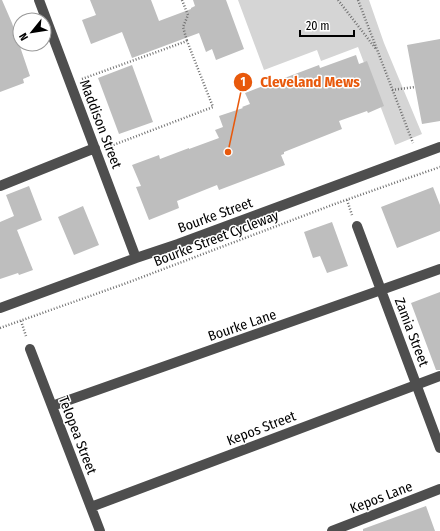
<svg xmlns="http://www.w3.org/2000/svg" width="440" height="531" font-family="'Fira Sans Condensed',sans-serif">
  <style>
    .green { fill: #d5d5d5 }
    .building { fill: #bebebe }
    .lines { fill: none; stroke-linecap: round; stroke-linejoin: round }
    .path { stroke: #707070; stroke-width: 2.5; stroke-dasharray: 1 2; stroke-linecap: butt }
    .minor { stroke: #4e4e4e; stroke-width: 10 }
    .labels { text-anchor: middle; stroke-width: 3; stroke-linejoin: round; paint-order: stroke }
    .street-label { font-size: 14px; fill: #000; stroke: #fff }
    .leader { fill: none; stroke: #e8590c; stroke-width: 1.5 }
    .callout-dot { fill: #e8590c; stroke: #fff; stroke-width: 1.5 }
    .mark-label { font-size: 12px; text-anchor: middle; font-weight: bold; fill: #fff }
    .callout-label { font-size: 15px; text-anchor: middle; font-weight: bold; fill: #e8590c; stroke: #fff; stroke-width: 3; stroke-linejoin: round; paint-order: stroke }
  </style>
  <rect width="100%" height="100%" fill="#fff"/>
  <path class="green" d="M 238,0 L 369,0 L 384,43 L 422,134 L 395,145 L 358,47 L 321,61 L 317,50 L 264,70 Z"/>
  <path class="building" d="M 0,0 L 2,0 L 12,23 L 30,76 L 23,79 L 24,83 L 0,92 Z
    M 90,0 L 151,0 L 159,21 L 191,9 L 191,8 L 195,6 L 193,0 L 226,0 L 244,49 L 216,60 L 212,49 L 206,52 L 199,33 L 132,58 L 122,32 L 91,44 L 82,20 L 96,15 Z
    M 440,39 L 440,121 L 422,124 L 407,45 Z
    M 356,55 L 359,64 L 367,61 L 384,106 L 368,113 L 367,111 L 339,121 L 342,129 L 284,152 L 284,154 L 281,155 L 285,165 L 219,190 L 217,185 L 177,201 L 179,208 L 149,220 L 136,187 L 141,186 L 132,165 L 159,155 L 160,159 L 189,148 L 189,149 L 219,138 L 215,130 L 223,127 L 219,116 L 243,108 L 242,107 L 250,104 L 245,93 L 319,65 L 320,68 Z
    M 132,65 L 153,122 L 119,134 L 98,78 Z
    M 29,186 L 42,220 L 17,230 L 33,270 L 19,275 L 18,273 L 0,279 L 0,222 L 14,216 L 6,195 Z
    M 433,187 L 440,205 L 440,231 L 397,248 L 381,207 Z
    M 83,206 L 99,245 L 74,255 L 58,217 Z
    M 332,222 L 348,266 L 327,273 L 320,256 L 313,258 L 304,232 Z
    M 440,292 L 440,370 L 436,370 L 411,303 Z
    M 426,506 L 435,531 L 363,531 L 363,529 Z"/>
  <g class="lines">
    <path class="path" d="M 182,0 L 188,15 L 183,27 L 187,41
      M 338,0 L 376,49
      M 358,0 L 413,143
      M 82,79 L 187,41 L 213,107 L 108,147
      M 392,90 L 415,87
      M 347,200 L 352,215
      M 21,321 L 26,336
      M 0,328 L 124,284 L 332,205 L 394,183 L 440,167"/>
    <path class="minor" d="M 39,0 L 136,258
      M 0,186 L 95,148
      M 357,226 L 440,448
      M 0,308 L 136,258 L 178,244 L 440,147
      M 30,349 L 100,531
      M 52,406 L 381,290 L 440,269
      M 91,507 L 440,376
      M 332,531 L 440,489"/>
  </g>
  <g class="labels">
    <g class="street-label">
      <text transform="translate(101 124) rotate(69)" y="5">Maddison Street</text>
      <text transform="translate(215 215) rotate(-20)" y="5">Bourke Street</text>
      <text transform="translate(216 238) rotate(-21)" y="5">Bourke Street Cycleway</text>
      <text transform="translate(242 325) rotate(-19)" y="5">Bourke Lane</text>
      <text transform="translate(412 332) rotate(69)" y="5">Zamia Street</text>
      <text transform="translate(261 428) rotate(-21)" y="5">Kepos Street</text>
      <text transform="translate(78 435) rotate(69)" y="5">Telopea Street</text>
      <text transform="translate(381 497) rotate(-21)" y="5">Kepos Lane</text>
    </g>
  </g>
  <path class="leader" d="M228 152L243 82"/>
  <g class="callout-dot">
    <circle cx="228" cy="152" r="4"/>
    <circle cx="243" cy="82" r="10"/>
  </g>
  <g class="mark-label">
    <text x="243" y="86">1</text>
  </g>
  <g class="callout-label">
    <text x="310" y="87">Cleveland Mews</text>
  </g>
  <g transform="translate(32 32) rotate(240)"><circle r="19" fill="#ffffff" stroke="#999999"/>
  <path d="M0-3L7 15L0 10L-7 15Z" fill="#000000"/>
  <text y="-6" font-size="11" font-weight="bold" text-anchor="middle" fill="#000000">N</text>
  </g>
  <path d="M300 30v6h54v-6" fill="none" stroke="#000000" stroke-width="2"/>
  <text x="306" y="30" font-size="12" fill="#000000" stroke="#ffffff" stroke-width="3" paint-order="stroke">20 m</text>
</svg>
